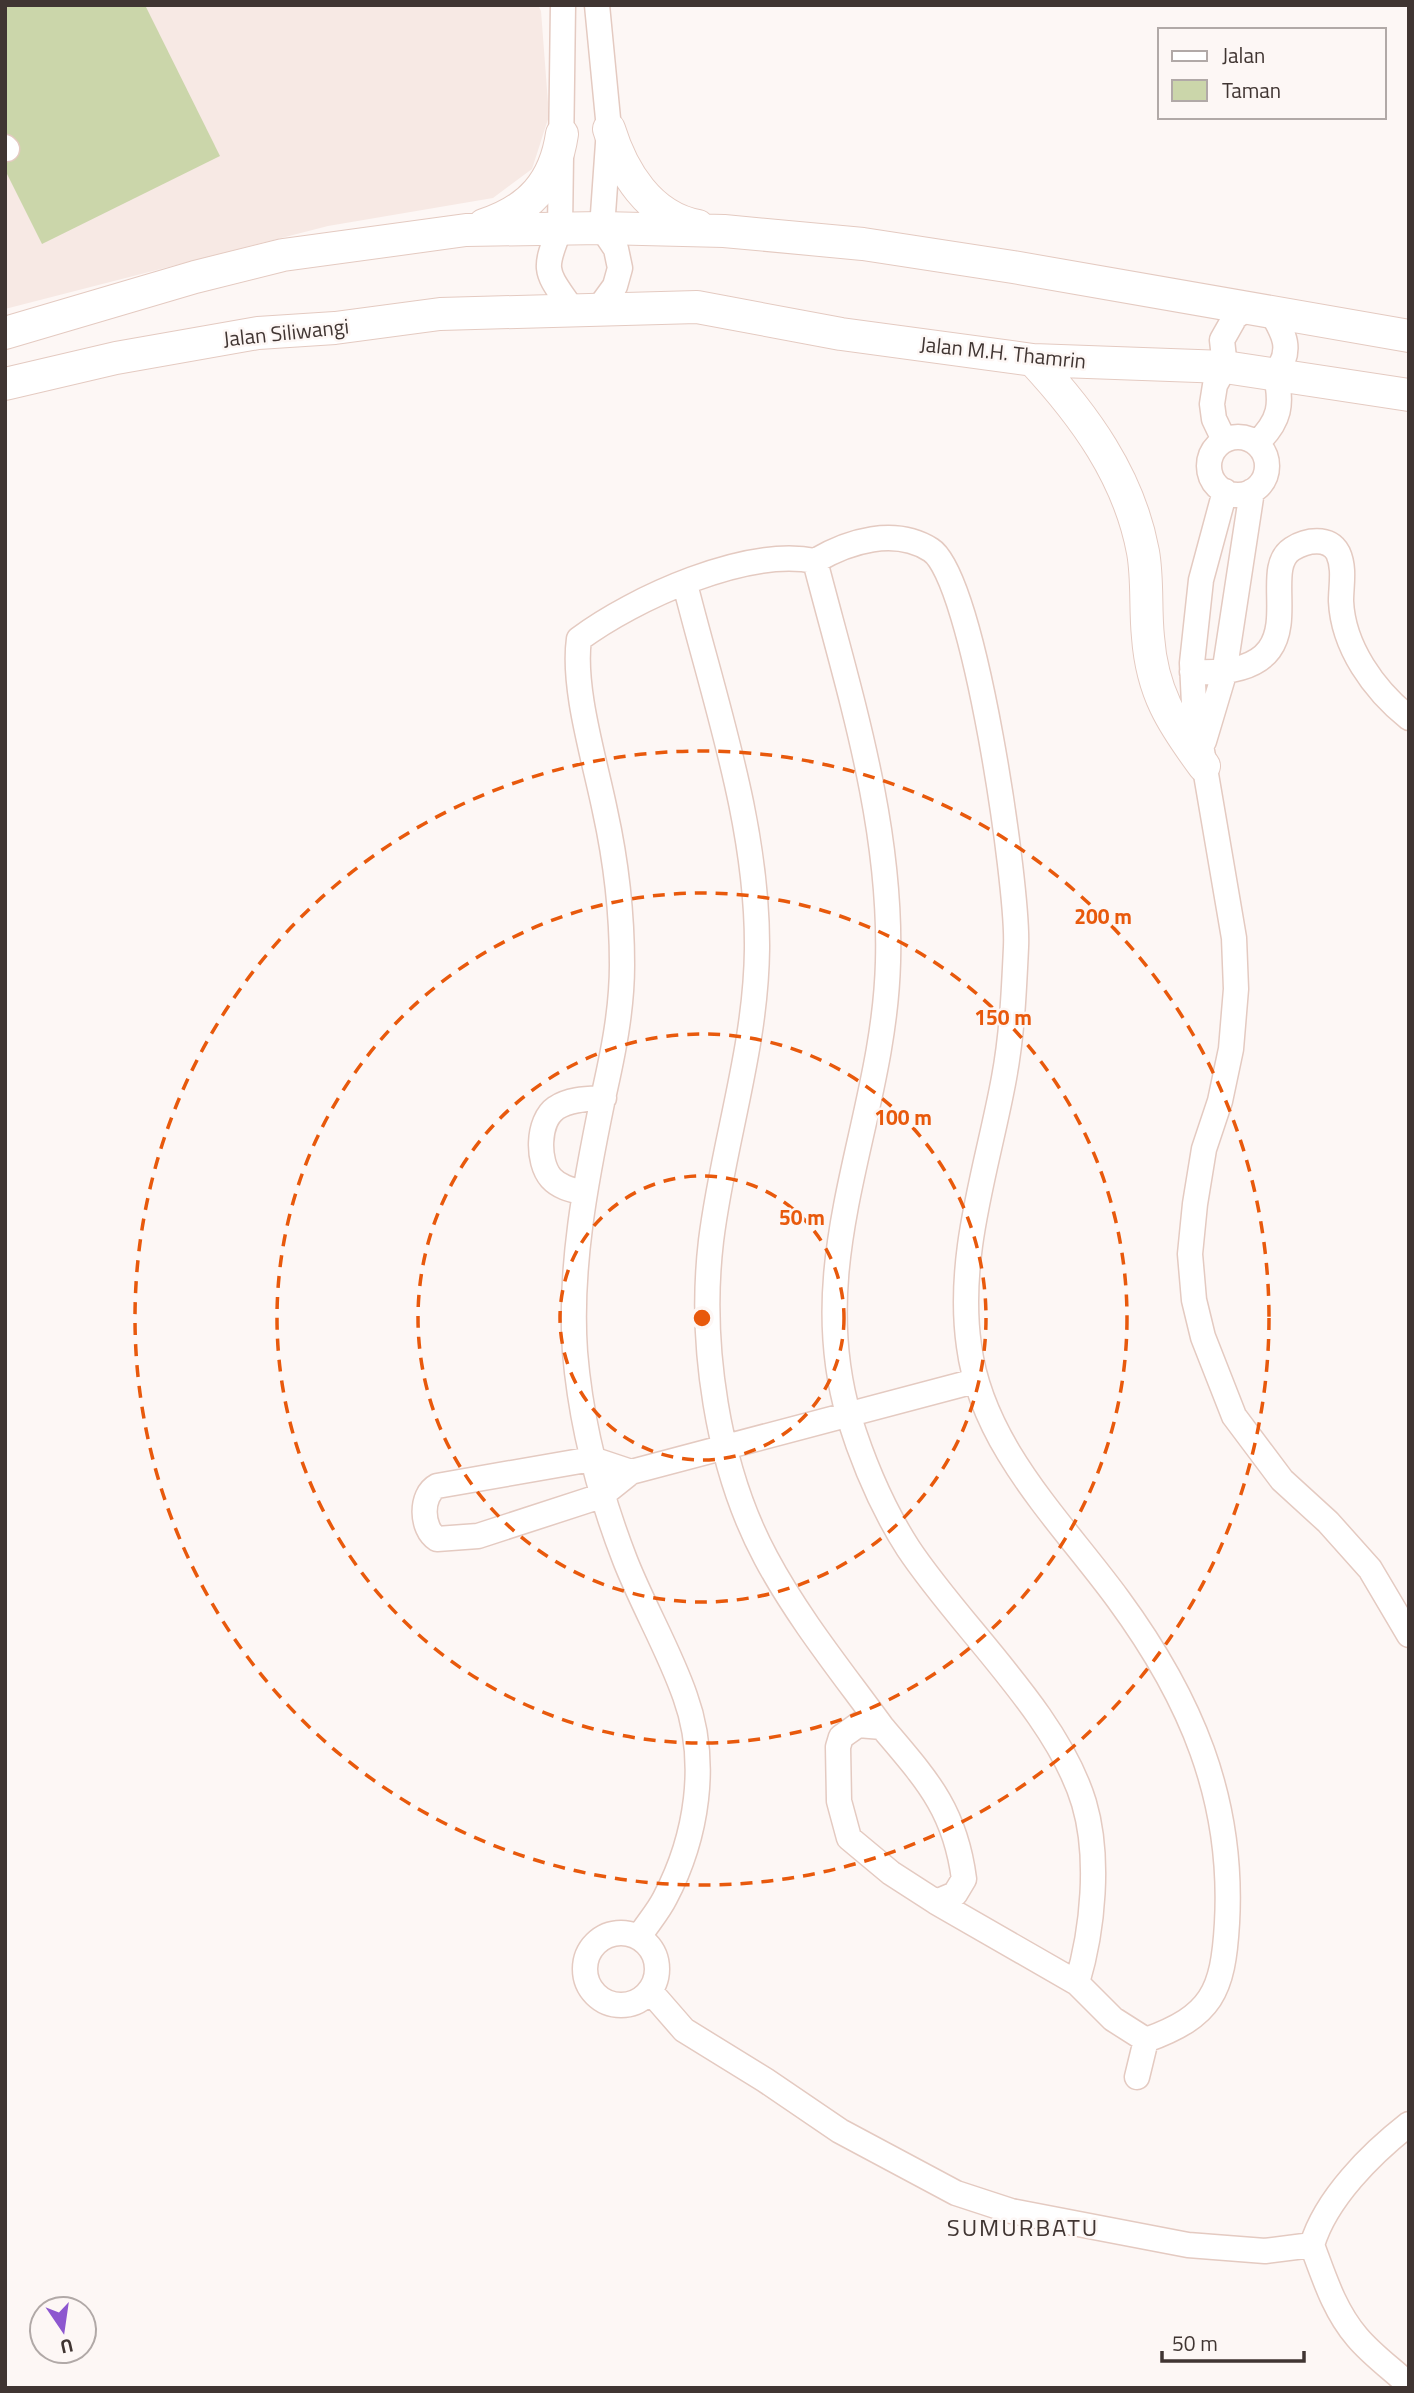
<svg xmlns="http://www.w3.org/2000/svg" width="1414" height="2393" font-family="'Titillium Web',sans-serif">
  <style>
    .built { fill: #f7e9e4 }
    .green { fill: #cbd6aa }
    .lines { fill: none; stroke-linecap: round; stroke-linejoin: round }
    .minor-casing { stroke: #e4cac1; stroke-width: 27 }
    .major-casing { stroke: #e4cac1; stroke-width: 34 }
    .minor { stroke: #fff; stroke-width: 24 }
    .major { stroke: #fff; stroke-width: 32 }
    .ring { fill: none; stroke: #e8590c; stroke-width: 3.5; stroke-dasharray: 12 9 }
    .labels { text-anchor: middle; stroke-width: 5; stroke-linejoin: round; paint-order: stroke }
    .street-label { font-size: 21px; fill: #403532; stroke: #fdf7f5 }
    .quarter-label { font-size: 24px; letter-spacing: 2px; fill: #403532; stroke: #fdf7f5 }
    .centre { fill: #e8590c; stroke: #fdf7f5; stroke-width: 3.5 }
    .ring-label { font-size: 21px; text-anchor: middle; font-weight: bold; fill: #e8590c; stroke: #fdf7f5; stroke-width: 5; stroke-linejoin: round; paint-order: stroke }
  </style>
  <rect width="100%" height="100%" fill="#fdf7f5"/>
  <path class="built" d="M 5,5 L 538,5 L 541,11 L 549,116 L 532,169 L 493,198 L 328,226 L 5,309 Z"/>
  <path class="green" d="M 5,5 L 145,5 L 220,156 L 42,244 L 5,170 Z"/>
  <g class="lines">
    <defs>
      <path id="minor" d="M 563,5 L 560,229 C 542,272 546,271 571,308
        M 597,5 L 609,129 L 602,228 L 616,249 L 620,268 L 615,286 L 599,308
        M 5,147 L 7,149
        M1209 466a29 29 0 1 1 58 0a29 29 0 1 1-58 0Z
        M 1224,440 L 1214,419 L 1212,404 L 1215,385 L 1225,367 L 1222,340 L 1235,317 L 1246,309
        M 1257,443 C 1280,421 1283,404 1275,373 C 1294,351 1284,333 1270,310
        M 1225,491 L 1201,580 L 1192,663 L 1194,704 L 1234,938 L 1236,989 L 1231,1049 L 1220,1101 L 1204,1149 L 1195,1204 L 1190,1254 L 1194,1300 L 1203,1337 L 1234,1416 L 1282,1480 L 1328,1522 L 1370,1569 L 1409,1635
        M 815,561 C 849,692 892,824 888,962 C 884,1121 802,1256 849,1417 C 863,1462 883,1509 908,1548 C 960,1627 1057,1713 1084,1803 C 1100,1857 1093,1930 1077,1983
        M 685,584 C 715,703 758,825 757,949 C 756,1049 723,1143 711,1241 C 699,1343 717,1467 766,1558 C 798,1618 842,1672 882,1727
        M 1192,672 C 1329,678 1253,574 1292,549 C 1306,540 1329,536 1338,553 C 1345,568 1341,586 1341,601 C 1343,647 1374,690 1409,718
        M 1204,741 L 1224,674 L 1252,491
        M 585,1193 C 573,1190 560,1188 551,1178 C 537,1162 537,1121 556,1108 C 570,1099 587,1099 604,1098
        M 592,1459 L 631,1472 L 601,1496 L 478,1536 L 437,1539 C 421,1529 420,1495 437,1486 Z
        M 631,1472 L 975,1381
        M 936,1902 L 955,1894 L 964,1879 C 955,1809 926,1779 882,1727 L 858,1725 L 841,1737 L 838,1747 L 839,1801 L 849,1838 L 891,1873 L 936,1902 L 1077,1983 L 1113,2019 L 1146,2040
        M585 1969a36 36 0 1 1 72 0a36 36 0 1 1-72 0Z
        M 639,1937 C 647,1924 658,1912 665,1898 C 697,1837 709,1762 685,1696 C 669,1650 643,1606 625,1560 C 599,1493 581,1424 575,1352 C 569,1268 586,1180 603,1098 C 613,1054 622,1010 622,965 C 622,914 616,861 605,811 C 595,761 572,688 579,639 C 634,598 747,547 815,561 C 849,541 895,527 931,550 C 974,577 1019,889 1016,947 C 1014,991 1012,1035 1004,1078 C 988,1166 956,1255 969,1346 C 982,1446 1060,1520 1118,1599 C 1190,1697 1234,1798 1227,1923 C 1223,1992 1212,2016 1146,2040 L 1137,2077
        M 650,1991 L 684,2030 L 765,2080 L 840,2131 L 956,2193 L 1011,2211 L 1188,2245 L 1265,2251 L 1312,2245
        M 1409,2124 C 1372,2153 1326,2198 1312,2245 C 1324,2277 1334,2310 1357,2337 C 1372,2355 1392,2369 1409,2385"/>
      <path id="major" d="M 609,129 C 622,171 649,217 698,226
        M 484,225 C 530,210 555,182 562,134
        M 5,333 L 195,277 L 283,255 L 466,230 L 602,228 L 724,231 L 863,244 L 1013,267 L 1409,336
        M 1033,360 C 1084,415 1129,476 1143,552 C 1148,580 1145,608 1148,637 C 1152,692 1172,723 1204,766
        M 5,384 L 116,358 L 258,333 L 335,328 L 440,314 L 697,307 L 841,334 L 1033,360 L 1225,367 L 1409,395"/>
    </defs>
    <use href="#minor" class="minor-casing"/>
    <use href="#major" class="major-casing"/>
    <use href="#minor" class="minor"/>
    <use href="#major" class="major"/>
  </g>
  <g class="ring">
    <circle cx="702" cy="1318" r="142"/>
    <circle cx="702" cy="1318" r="284"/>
    <circle cx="702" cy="1318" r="425"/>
    <circle cx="702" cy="1318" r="567"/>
  </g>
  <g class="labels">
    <g class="street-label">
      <text transform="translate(286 333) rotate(-6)" y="7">Jalan Siliwangi</text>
      <text transform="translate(1003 353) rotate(6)" y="7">Jalan M.H. Thamrin</text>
    </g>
    <g class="quarter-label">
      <text x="1023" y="2236">SUMURBATU</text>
    </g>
  </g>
  <circle cx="702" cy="1318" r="10" class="centre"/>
  <g class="ring-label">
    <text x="1103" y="924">200 m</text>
    <text x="1003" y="1025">150 m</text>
    <text x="903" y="1125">100 m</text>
    <text x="802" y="1225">50 m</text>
  </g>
  <rect width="1414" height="2393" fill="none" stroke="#403532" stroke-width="14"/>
  <rect x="1158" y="28" width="228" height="91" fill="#fdf7f5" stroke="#b1a9a7" stroke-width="2"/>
  <rect x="1172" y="51" width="35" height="10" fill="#ffffff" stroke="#b1a9a7" stroke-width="2"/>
  <text x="1222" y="63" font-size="21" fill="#403532">Jalan</text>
  <rect x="1172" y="80" width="35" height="21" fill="#cbd6aa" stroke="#b1a9a7" stroke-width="2"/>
  <text x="1222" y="98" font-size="21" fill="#403532">Taman</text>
  <g transform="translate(63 2330) rotate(167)"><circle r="33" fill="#fdf7f5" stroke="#b1a9a7" stroke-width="2"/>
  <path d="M0-5L12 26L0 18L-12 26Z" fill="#8d57cf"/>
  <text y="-10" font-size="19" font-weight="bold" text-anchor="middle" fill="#403532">U</text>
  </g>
  <path d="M1162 2351v10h142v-10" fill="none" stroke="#403532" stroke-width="3.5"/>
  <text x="1172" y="2351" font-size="21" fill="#403532" stroke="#fdf7f5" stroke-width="5" paint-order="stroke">50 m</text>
</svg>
